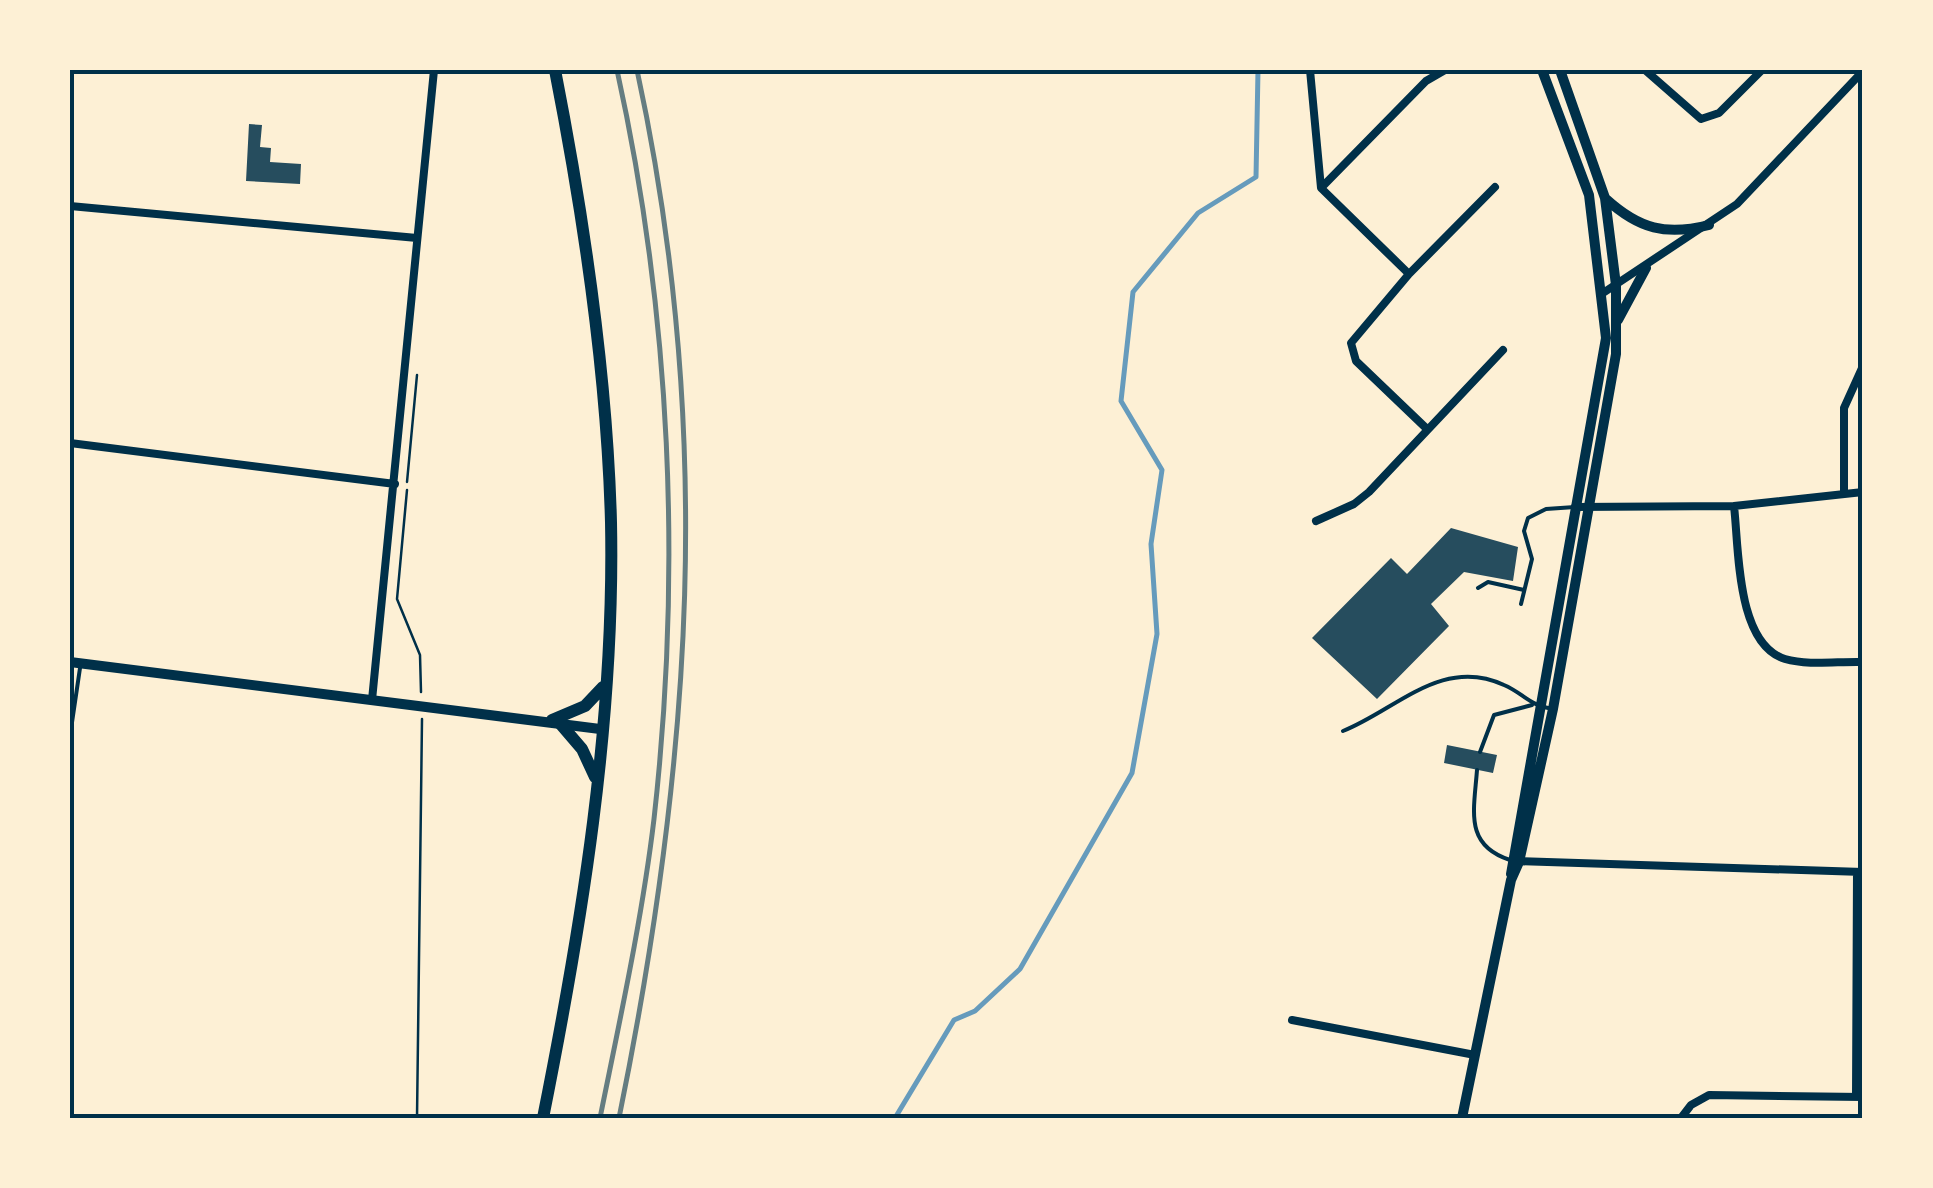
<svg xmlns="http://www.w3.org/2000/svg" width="1933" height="1188" font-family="Arial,sans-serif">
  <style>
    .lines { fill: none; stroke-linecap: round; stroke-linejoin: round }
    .stream { stroke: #669bbc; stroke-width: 5 }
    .building { fill: #264d5e }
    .path { stroke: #003049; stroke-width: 2.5 }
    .service { stroke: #003049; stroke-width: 4 }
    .minor { stroke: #003049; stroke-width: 8 }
    .tertiary { stroke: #003049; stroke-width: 10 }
    .primary { stroke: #003049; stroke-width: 12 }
    .rail { stroke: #657d81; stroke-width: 5 }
    .neatline { fill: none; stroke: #003049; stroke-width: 4 }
  </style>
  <rect width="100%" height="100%" fill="#fdf0d5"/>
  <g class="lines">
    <path class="stream" d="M 895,1118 L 954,1020 L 975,1011 L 1020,969 L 1132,773 L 1157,634 L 1151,544 L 1162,470 L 1121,401 L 1133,292 L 1198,213 L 1256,177 L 1258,70"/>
  </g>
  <path class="building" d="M 249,124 L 262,125 L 260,147 L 271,148 L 270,162 L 301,164 L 300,184 L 246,181 Z
    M 1451,528 L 1518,547 L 1513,581 L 1464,572 L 1431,604 L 1449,626 L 1377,699 L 1312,638 L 1391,558 L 1407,574 Z
    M 1447,745 L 1497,755 L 1493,773 L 1444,763 Z"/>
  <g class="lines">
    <path class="path" d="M 407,482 L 417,375
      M 407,490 L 397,599 L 420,655 L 421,692
      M 417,1118 L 422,719"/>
    <path class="service" d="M 1478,588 L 1488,582 L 1524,590
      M 1521,604 L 1532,559 L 1524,531 L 1528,518 L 1546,509 L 1575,507
      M 1343,731 C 1396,710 1442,656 1504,685 C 1523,693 1530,706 1553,709
      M 70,736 L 80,668
      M 1480,752 L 1494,715 L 1532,705
      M 1477,770 C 1474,811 1464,845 1510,860"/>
    <path class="minor" d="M 1310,70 L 1321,188 L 1409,274
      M 1645,70 L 1701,119 L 1719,113 L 1762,70
      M 1322,187 L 1426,81 L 1445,70
      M 70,206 L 417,238
      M 1603,293 L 1737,204 L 1863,71
      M 1427,429 L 1356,361 L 1351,343 L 1409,274 L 1495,187
      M 70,443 L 395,484
      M 1844,494 L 1844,408 L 1863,366
      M 1734,506 C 1739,548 1736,644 1785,659 C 1809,666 1839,661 1863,662
      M 1575,507 L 1734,506 L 1863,492
      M 1316,521 L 1354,504 L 1369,492 L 1503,350
      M 372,700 L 434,70
      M 1514,861 L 1863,872
      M 1292,1020 L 1475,1055
      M 1856,1096 L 1857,872
      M 1681,1118 L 1691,1105 L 1709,1095 L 1863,1097"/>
    <path class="tertiary" d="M 1606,199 C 1639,229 1666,236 1709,225
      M 1618,320 L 1646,268
      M 70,662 L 600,729
      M 1511,874 L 1606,338 L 1589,195 L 1542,70
      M 1462,1118 L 1511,880 L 1519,862 L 1553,709 L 1616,354 L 1616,285 L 1605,198 L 1560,70"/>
    <path class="primary" d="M 552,720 L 585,706 L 603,687
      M 558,721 L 582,749 L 595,777
      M 543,1118 C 582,923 615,721 611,522 C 607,371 584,218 555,70"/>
    <path class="rail" d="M 600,1118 C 620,1019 642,919 654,819 C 682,569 671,315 617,70
      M 619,1118 C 692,760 715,430 637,70"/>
  </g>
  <rect width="1933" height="1188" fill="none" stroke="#fdf0d5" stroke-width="145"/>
  <rect x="72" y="72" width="1788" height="1044" class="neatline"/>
</svg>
